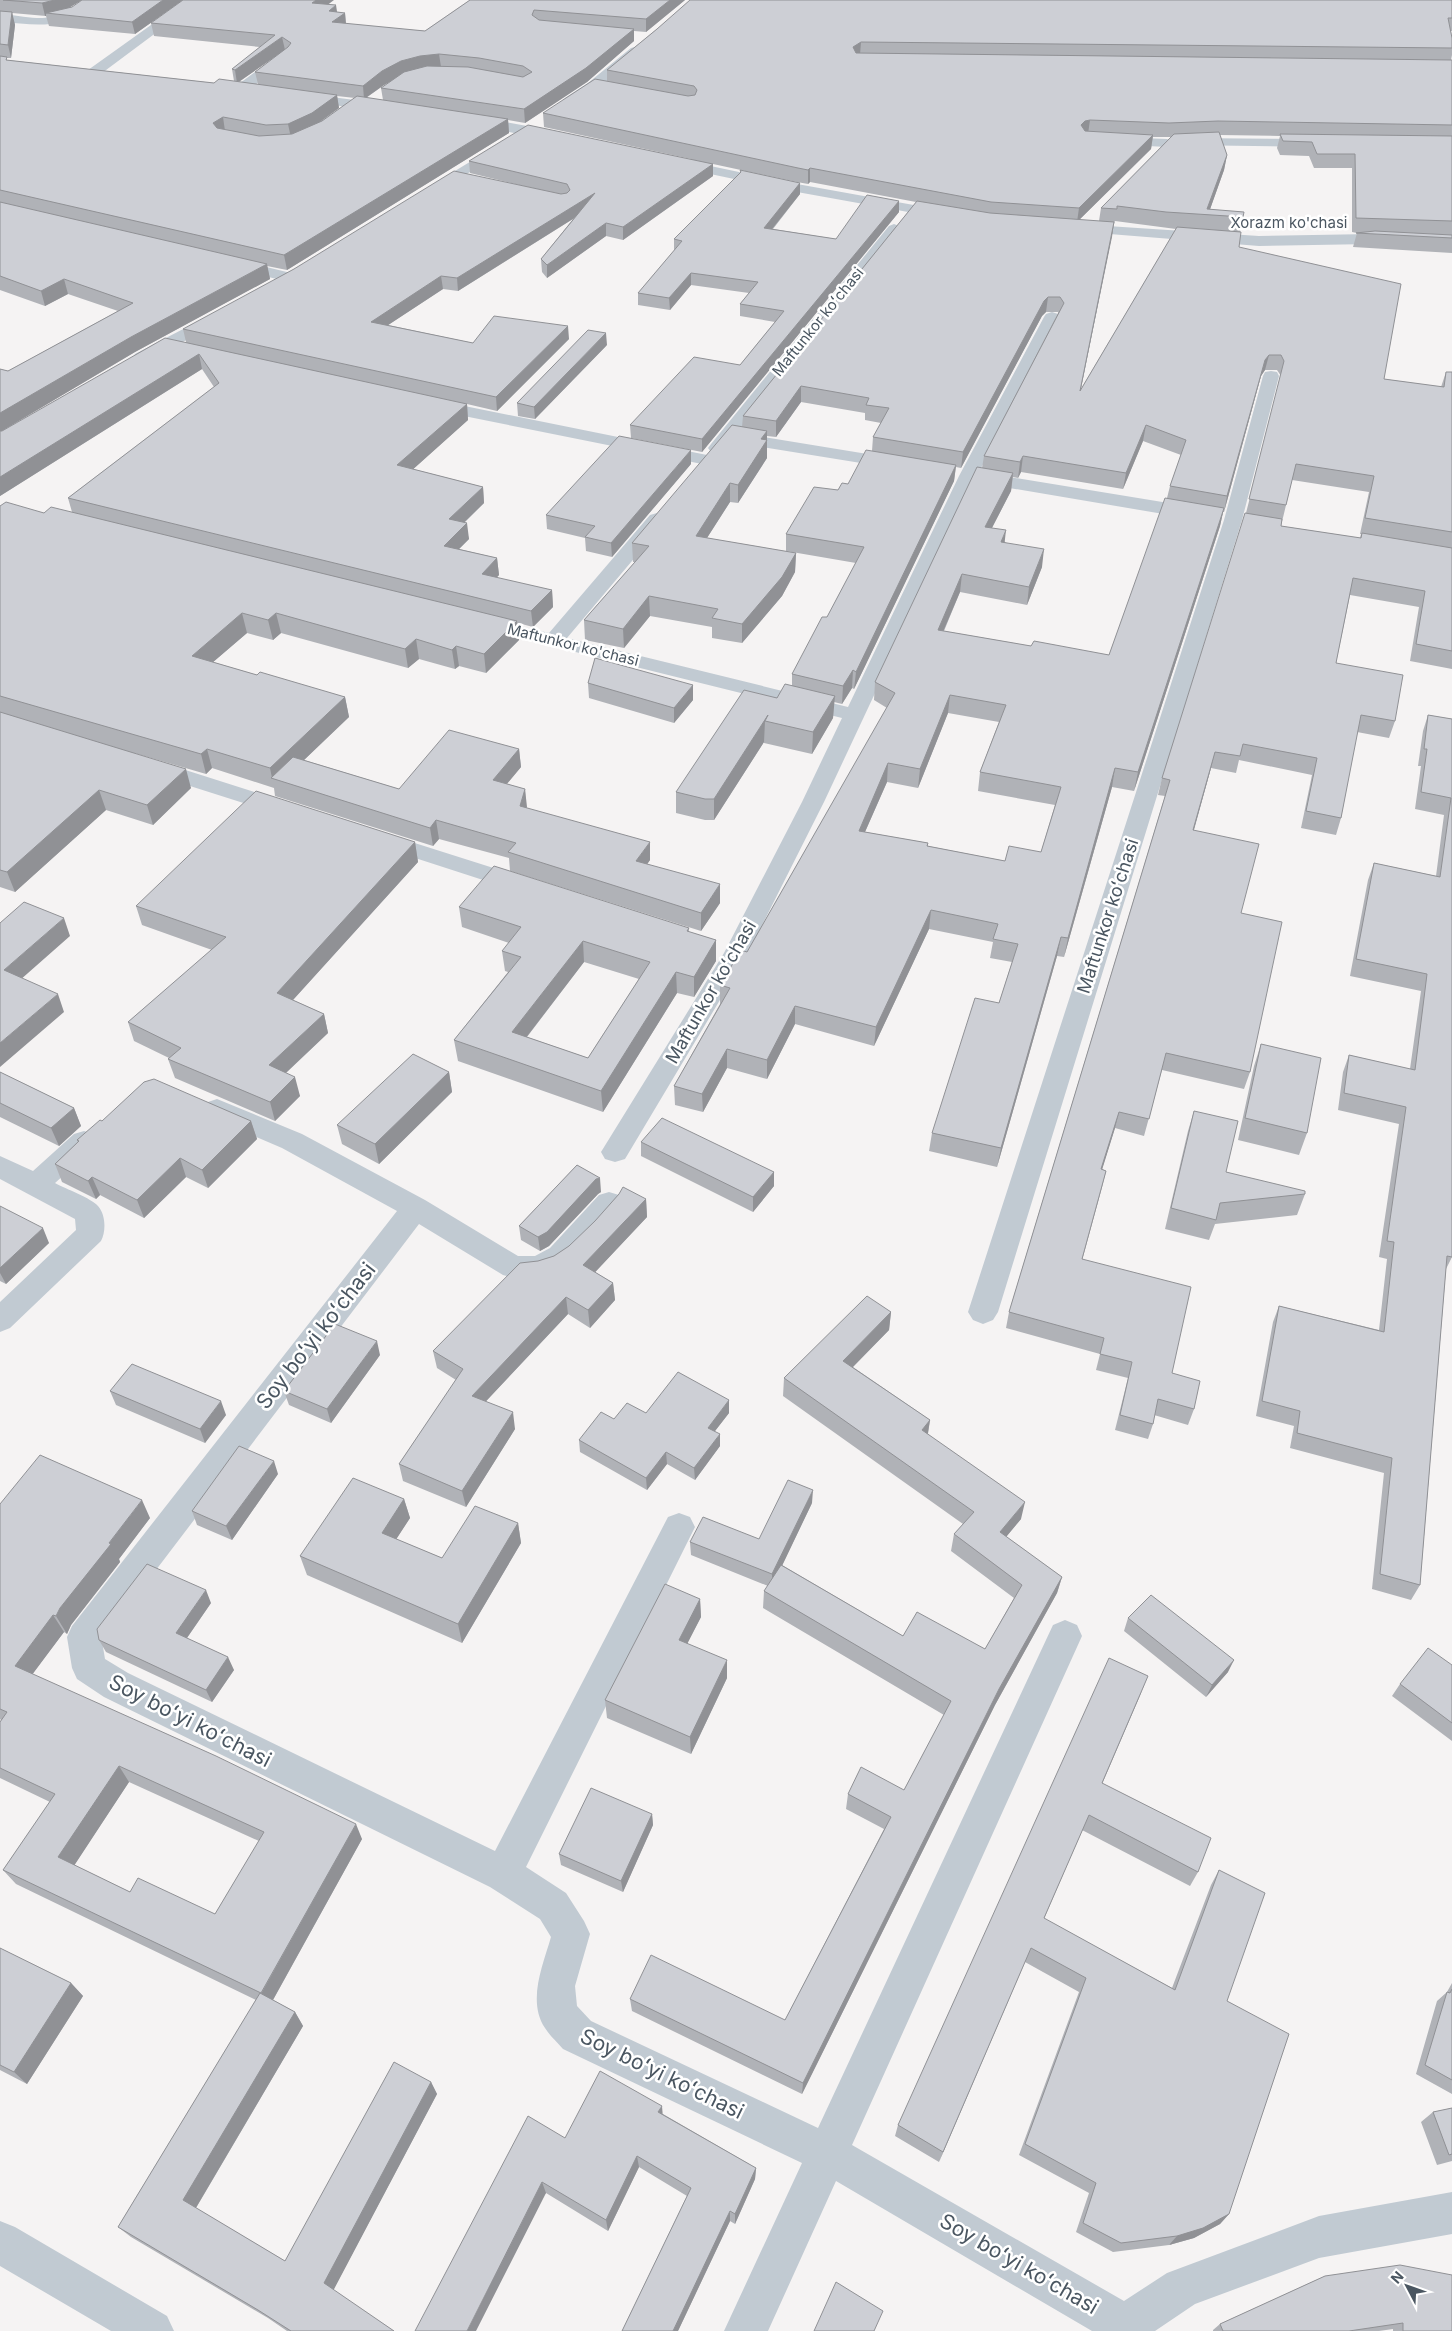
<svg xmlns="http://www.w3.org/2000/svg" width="1452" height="2331" font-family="Inter,sans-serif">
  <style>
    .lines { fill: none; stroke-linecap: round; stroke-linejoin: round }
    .minor { fill: #c1cad2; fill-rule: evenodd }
    .wall { fill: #b0b2b7; fill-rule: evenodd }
    .shaded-wall { fill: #909195 }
    .building { fill: #cdcfd5; stroke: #909195; fill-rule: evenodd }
    .labels { text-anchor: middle; stroke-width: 5; stroke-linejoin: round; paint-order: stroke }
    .far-street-label { font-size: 15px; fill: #4a5661; stroke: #fff }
    .street-label { font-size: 18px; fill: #4a5661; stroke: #fff }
    .near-street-label { font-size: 21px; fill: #4a5661; stroke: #fff }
  </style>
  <rect width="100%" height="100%" fill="#f5f3f3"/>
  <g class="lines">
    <path class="minor" d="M 86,0 L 100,0 C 96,5 90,8 84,12 C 57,30 31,24 0,22 L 0,14 C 43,18 48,25 86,0 Z
      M 186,0 L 200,0 L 98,76 L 88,76 L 87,73 L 88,70 Z
      M 635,47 L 639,48 L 641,51 L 639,54 C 626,65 582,108 565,104 L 563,101 L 565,98 L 588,83 L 631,48 Z
      M 285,52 L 291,56 L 289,59 L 246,92 L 236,92 L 234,89 L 236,86 L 281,53 Z
      M 301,93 L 385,104 L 392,108 L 385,112 L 296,100 L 294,97 L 296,94 Z
      M 472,116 L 527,126 L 562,135 L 564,138 L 557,142 L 467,123 L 465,120 L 467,117 Z
      M 1114,137 L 1167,139 L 1174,143 L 1167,147 L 1109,144 L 1107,141 Z
      M 1186,138 L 1316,139 L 1323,143 L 1316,147 L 1181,145 L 1179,142 L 1181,139 Z
      M 501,143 L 508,147 L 506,150 L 434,194 L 424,194 L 422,191 Z
      M 677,159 L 797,184 L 947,211 L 954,215 L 947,219 L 797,192 L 672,166 L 670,163 Z
      M 894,224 L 899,226 L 902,229 L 899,232 L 739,433 L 898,459 L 904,460 L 907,464 L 904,468 L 898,469 L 731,442 L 723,452 L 711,452 L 708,448 L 711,444 L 889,226 Z
      M 1077,224 L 1259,236 L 1371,234 L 1452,238 L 1452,248 L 1371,244 L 1259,246 L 1072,231 L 1070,228 Z
      M 233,259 L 295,274 L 297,277 L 295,280 L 289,282 L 228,267 L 225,264 L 228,261 Z
      M 218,311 L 224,313 L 226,316 L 224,319 L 147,362 L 135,362 L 133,358 L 135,354 Z
      M 1052,312 L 1058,314 L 1060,317 L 979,472 L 1199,508 L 1206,510 L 1208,514 L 1206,518 L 1199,520 L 974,482 L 824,802 L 748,953 L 625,1159 L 615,1162 L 605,1159 L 601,1152 L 724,953 L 802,802 L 842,718 L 475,627 L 472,623 L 475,619 L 482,617 L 549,633 L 650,515 L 657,513 L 664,515 L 666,519 L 664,523 L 567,638 L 848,707 L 959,476 L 1044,317 L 1046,314 Z
      M 1271,371 L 1277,372 L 1279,376 L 1242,520 L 998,1312 L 993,1320 L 983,1324 L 973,1320 L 968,1312 L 1224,520 L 1263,376 L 1265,372 Z
      M 430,399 L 707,455 L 713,456 L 716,460 L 713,464 L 707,465 L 424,408 L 421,404 L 424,400 Z
      M 154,760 L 292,804 L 295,809 L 292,814 L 284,816 L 146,772 L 143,767 L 146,762 Z
      M 380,832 L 531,880 L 535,885 L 531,890 L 523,893 L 372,844 L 368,839 L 372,834 Z
      M 217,1099 L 302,1134 L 425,1200 L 518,1256 L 535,1256 L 550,1248 L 599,1195 L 609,1192 L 619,1195 L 623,1203 L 619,1211 C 587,1245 557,1293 503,1275 L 419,1224 L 102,1641 L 105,1659 L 128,1673 L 495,1851 L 668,1517 L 679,1513 L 690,1517 L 695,1527 L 690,1537 L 526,1867 L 566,1893 L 584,1921 L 590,1934 L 575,1986 L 577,2006 L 591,2021 L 818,2128 L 1053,1625 L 1065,1620 L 1077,1625 L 1082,1636 L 852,2145 L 1124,2301 L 1167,2273 L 1319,2216 L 1452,2192 L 1452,2234 L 1319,2258 L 1195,2304 L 1155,2331 L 1092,2331 L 836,2181 L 768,2331 L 724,2331 L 802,2163 L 563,2049 C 557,2042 550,2036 545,2028 C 527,2001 543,1965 551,1937 L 540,1919 L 490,1887 L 104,1697 L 77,1679 L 72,1668 L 67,1637 L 72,1626 L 397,1211 L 282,1148 L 208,1116 L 204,1109 L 208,1102 Z
      M 84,1131 L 94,1134 L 98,1141 L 94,1148 L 55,1183 C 66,1189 91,1198 98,1206 C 106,1215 106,1232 101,1241 L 10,1328 L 0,1332 L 0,1302 L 76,1230 L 75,1219 L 0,1179 L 0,1156 L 33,1171 L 74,1134 Z
      M 0,2221 L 15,2227 L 167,2316 L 174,2331 L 111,2331 L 0,2266 Z"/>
  </g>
  <path class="wall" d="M 0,0 L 82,0 L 70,7 L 183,0 L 135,34 L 49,26 L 46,16 L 12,13 L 15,25 L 11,58 L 7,58 L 7,60 L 214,83 L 234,81 L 232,69 L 260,47 L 154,36 L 151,23 L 329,4 L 337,12 L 345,13 L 346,24 L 425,31 L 470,0 L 685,0 L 646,32 L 634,31 L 634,41 L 587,82 L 525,123 L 508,120 L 509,133 L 287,270 L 267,266 L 270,279 L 135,352 L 2,431 L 186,342 L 183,329 L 535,189 L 470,173 L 469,161 L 691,159 L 544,127 L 543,113 L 607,81 L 607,70 L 657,29 L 1452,0 L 1452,31 L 1451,31 L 1452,38 L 1452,55 L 1451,60 L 1452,60 L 1452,253 L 1353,247 L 1357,233 L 1352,232 L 1352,168 L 1314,168 L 1309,156 L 1280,155 L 1277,148 L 1280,136 L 1220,135 L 1227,155 L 1224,170 L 1210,209 L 1243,217 L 1240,232 L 1239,247 L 1384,379 L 1441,387 L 1446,372 L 1452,372 L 1452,669 L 1410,661 L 1419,607 L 1350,595 L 1336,663 L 1395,721 L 1389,738 L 1357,732 L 1341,818 L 1336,835 L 1301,828 L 1312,775 L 1239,760 L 1236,773 L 1211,768 L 1194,830 L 1241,913 L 1250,1072 L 1244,1089 L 1162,1070 L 1144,1136 L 1115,1128 L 1102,1169 L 1106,1171 L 1082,1259 L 1172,1373 L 1194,1409 L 1188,1425 L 1154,1415 L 1153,1424 L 1148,1439 L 1115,1430 L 1128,1378 L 1096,1370 L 1100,1354 L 1006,1328 L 1009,1312 L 1165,796 L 1158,795 L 1162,778 L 1246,513 L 1281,376 L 1277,370 L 1265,370 L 1261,376 L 1224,512 L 1223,512 L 1220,526 L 1134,791 L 1112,787 L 1064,957 L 1057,956 L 997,1167 L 929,1151 L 932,1133 L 999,1003 L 1012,962 L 990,958 L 993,942 L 929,929 L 874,1046 L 795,1024 L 767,1079 L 727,1068 L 703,1112 L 675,1105 L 674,1086 L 720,1004 L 720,985 L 747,952 L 887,708 L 874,700 L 875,682 L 982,468 L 984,456 L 1058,313 L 1058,312 L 1046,312 L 1042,316 L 961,468 L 956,467 L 954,481 L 854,689 L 852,688 L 842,704 L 834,702 L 833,718 L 812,754 L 764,743 L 764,742 L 714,820 L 705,820 L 676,813 L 676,792 L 777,698 L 792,686 L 792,674 L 827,617 L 856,563 L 786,551 L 786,534 L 838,490 L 848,484 L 872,451 L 873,437 L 881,423 L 865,420 L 865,413 L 801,402 L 776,437 L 767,436 L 767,458 L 738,503 L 730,502 L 707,538 L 796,553 L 795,572 L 782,596 L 742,643 L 712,638 L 712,627 L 650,616 L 624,648 L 585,640 L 584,620 L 635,562 L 633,562 L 632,543 L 742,427 L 743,416 L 916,202 L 810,182 L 808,184 L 797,182 L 713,164 L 713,176 L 623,240 L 606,236 L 547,278 L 542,272 L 541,259 L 573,219 L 458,291 L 443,289 L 388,325 L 473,343 L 569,339 L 497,411 L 467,404 L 468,420 L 413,469 L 483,487 L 484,503 L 464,523 L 469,539 L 459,549 L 497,558 L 499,575 L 496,578 L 552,590 L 553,607 L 533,627 L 518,623 L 519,640 L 486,673 L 459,666 L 455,669 L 419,659 L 408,668 L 281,633 L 273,640 L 247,633 L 213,662 L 257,675 L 345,697 L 349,717 L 304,760 L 399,789 L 519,749 L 521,767 L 507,784 L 525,789 L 526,808 L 650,860 L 647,864 L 720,903 L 701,931 L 510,871 L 509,858 L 439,839 L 433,846 L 275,796 L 274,788 L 212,768 L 206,774 L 134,753 L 191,788 L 153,825 L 106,810 L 15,892 L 0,887 L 0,506 L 44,513 L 72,512 L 68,498 L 214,387 L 202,369 L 0,496 L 0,369 L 8,371 L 118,311 L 68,294 L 45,306 L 0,290 ZM 281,52 L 255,72 L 258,84 L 239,82 ZM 395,78 L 381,88 L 383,100 L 366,98 L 384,85 ZM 337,96 L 355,98 L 320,122 L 339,108 ZM 1153,137 L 1171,137 L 1101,208 L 1099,221 L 1079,220 L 1151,149 ZM 1115,221 L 1176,229 L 1081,389 L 1114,224 ZM 1143,441 L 1181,455 L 1170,486 L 1167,498 L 1109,655 L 1031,646 L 944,631 L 960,592 L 1027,605 L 1042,567 L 1005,542 L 992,528 L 1011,491 L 1013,477 L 1018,478 L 1021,472 L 1123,489 ZM 1292,480 L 1369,492 L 1360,534 L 1361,534 L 1360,538 L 1281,526 ZM 948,713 L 999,722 L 980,772 L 978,791 L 1055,805 L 1041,852 L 1005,861 L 928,846 L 928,843 L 865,832 L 887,782 L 918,788 Z
    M 740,170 L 800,183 L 800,194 L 773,229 L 836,239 L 899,201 L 899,212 L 702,452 L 631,438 L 630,425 L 740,365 L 775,322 L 740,316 L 740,304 L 749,293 L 691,285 L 670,310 L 638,305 L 638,293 L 674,251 L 674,239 L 740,173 Z
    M 607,345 L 535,419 L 518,416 L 517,403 Z
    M 691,464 L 612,557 L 586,551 L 585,538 L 547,529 L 546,515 Z
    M 588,683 L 693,700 L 674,723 L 589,698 Z
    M 1428,715 L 1452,719 L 1452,1257 L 1446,1269 L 1420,1585 L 1411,1600 L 1372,1589 L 1384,1473 L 1290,1448 L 1294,1426 L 1256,1416 L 1273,1322 L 1279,1306 L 1379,1330 L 1387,1259 L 1379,1257 L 1399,1124 L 1338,1110 L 1343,1072 L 1349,1055 L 1410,1069 L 1421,991 L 1350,976 L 1368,880 L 1374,863 L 1436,876 L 1444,815 L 1415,809 L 1421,766 L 1418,766 L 1423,731 Z
    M 415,842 L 418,862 L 293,1000 L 324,1014 L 328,1033 L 286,1073 L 300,1096 L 275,1121 L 175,1078 L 168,1059 L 169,1058 L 134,1041 L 128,1022 L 212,950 L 142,925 L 136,906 Z
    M 459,907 L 689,928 L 689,932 L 716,940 L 716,961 L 694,997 L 677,993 L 603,1112 L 458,1061 L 454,1040 L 508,972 L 505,971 L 502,951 L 509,943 L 462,927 ZM 584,962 L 639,979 L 588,1058 L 527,1037 Z
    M 1261,1044 L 1307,1133 L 1299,1155 L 1238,1140 L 1254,1066 Z
    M 0,1072 L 74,1108 L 81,1126 L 59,1146 L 0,1117 Z
    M 449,1072 L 452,1092 L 379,1164 L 342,1144 L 337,1125 Z
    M 1194,1111 L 1226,1172 L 1305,1194 L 1297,1215 L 1215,1224 L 1209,1240 L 1165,1229 L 1188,1131 Z
    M 102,1121 L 251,1121 L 257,1139 L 208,1188 L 186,1177 L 144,1218 L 100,1195 L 96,1199 L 62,1182 L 55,1164 L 78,1142 L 77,1140 Z
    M 641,1142 L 774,1172 L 774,1186 L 753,1212 L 641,1156 Z
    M 577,1165 L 601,1192 L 598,1194 L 549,1246 L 540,1251 L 521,1240 L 519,1226 Z
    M 646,1199 L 647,1217 L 595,1272 L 613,1283 L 615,1300 L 590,1328 L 568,1314 L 486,1401 L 515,1429 L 466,1507 L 403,1481 L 399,1464 L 456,1380 L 437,1368 L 433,1351 L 538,1261 L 554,1256 Z
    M 0,1206 L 49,1243 L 6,1284 L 0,1281 Z
    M 891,1312 L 889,1330 L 853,1367 L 930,1420 L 928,1434 L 1021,1519 L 1006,1537 L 1062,1577 L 1057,1593 L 995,1705 L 802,2094 L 632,2011 L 630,1999 L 785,2020 L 884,1829 L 846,1809 L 848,1794 L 904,1790 L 944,1715 L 763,1608 L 764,1591 L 768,1586 L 691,1555 L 690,1542 L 759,1539 L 812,1503 L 782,1565 L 903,1636 L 985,1649 L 1014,1598 L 951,1551 L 954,1534 L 963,1524 L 783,1396 L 784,1378 Z
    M 380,1355 L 331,1423 L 289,1405 L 284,1391 Z
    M 110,1391 L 226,1415 L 205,1443 L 116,1405 Z
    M 646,1413 L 729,1413 L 715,1431 L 720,1446 L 695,1480 L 667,1464 L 647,1490 L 580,1452 L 579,1440 L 614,1419 Z
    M 278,1474 L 232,1540 L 197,1525 L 192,1511 Z
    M 404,1499 L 410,1518 L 396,1539 L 442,1558 L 518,1523 L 521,1543 L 462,1643 L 307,1575 L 300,1556 Z
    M 0,1504 L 150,1518 L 119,1559 L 120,1562 L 71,1625 L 67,1634 L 64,1632 L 32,1674 L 362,1839 L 273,2000 L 295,2012 L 303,2026 L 196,2208 L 285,2261 L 431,2082 L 437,2094 L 333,2290 L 394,2331 L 287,2331 L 268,2318 L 131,2237 L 118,2227 L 256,2000 L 16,1884 L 3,1870 L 50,1802 L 0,1778 L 0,1722 L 1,1720 L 0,1719 ZM 129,1782 L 259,1841 L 215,1914 L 130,1892 L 74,1865 Z
    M 700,1599 L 701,1617 L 687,1643 L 727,1678 L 691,1754 L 607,1718 L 605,1700 Z
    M 211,1603 L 187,1638 L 234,1670 L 212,1702 L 106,1652 L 99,1640 Z
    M 1128,1618 L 1228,1672 L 1206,1697 L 1124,1631 Z
    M 1452,1665 L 1452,1741 L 1392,1696 L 1400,1684 Z
    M 1141,1693 L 1102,1783 L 1198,1872 L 1190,1886 L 1082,1830 L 1044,1919 L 1172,1988 L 1211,1885 L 1219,1870 L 1227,2001 L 1229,2214 L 1220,2224 L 1194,2238 L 1169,2245 L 1113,2252 L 1076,2232 L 1089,2193 L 1019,2155 L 1079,1992 L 1025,1962 L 939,2162 L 895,2136 L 898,2125 Z
    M 652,1814 L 653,1825 L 623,1892 L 561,1865 L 559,1854 Z
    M 0,1948 L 71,1983 L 83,1996 L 27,2084 L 0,2070 Z
    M 1452,1983 L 1452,2094 L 1416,2074 L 1437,2001 L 1447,1992 Z
    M 1452,2108 L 1452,2161 L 1437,2165 L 1421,2122 L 1433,2112 Z
    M 663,2114 L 756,2168 L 755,2179 L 735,2224 L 730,2221 L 678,2331 L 622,2331 L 687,2196 L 639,2167 L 608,2231 L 546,2193 L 415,2331 L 565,2138 Z
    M 1325,2276 L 1452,2331 L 1393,2331 L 1393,2329 L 1379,2331 L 1213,2331 L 1213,2330 L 1220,2324 Z"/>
  <path class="shaded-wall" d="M 55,0 L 82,0 L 62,12 L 46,13 L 46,16 L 45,16 L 42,3 Z
    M 163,0 L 183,0 L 135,34 L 132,22 Z
    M 316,0 L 334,0 L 314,15 L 312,3 Z
    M 670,0 L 685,0 L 646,32 L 646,19 Z
    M 336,5 L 338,18 L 329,11 Z
    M 12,12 L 15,25 L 11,58 L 8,45 Z
    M 345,13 L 346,25 L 332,22 Z
    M 634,29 L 634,41 L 587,82 L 525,123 L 524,109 Z
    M 282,37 L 285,50 L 237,83 L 235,70 Z
    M 861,42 L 860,55 L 852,60 L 853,47 Z
    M 439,54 L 441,67 L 403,75 L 384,85 L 364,99 L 363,86 L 382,71 L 401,61 L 420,56 Z
    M 337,95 L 339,108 L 314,126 L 291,138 L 288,124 Z
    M 223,117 L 225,131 L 216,137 L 213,123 Z
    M 508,119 L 509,133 L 287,270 L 284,255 Z
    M 1090,120 L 1088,134 L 1083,135 L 1081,125 L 1085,121 Z
    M 1153,135 L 1151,149 L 1077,222 L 1079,208 Z
    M 1227,155 L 1224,170 L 1208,215 L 1207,209 Z
    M 713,164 L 713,176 L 623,240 L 623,227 Z
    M 810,168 L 810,182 L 808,184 L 808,170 Z
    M 800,183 L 800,194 L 764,239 L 764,228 Z
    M 595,193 L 595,205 L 458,291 L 457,278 Z
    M 899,201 L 899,212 L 702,452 L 702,439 Z
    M 1114,222 L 1112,237 L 1077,407 L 1080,391 Z
    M 606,223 L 606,236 L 547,278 L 547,265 Z
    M 267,264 L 270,279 L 135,352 L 0,432 L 0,413 L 131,337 Z
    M 691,273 L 691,285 L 670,310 L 669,298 Z
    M 441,276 L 443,289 L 373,335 L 371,322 Z
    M 64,279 L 68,294 L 45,306 L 41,291 Z
    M 1048,297 L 1046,312 L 1042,316 L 961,468 L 963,452 L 1044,301 Z
    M 568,326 L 569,339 L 497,411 L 496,397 Z
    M 606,333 L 607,345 L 535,419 L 534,407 Z
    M 199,354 L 202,369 L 0,496 L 0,477 Z
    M 1269,355 L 1265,370 L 1261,376 L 1224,512 L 1227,496 L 1265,360 Z
    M 801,386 L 801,402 L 776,437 L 776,421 Z
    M 467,404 L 468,420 L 400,481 L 397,465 Z
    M 1146,425 L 1143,441 L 1123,489 L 1126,473 Z
    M 767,431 L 767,458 L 738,503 L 738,485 L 761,439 Z
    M 691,450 L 691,464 L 612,557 L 611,543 Z
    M 1023,456 L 1021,472 L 1018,478 L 1020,462 Z
    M 956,465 L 954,481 L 854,689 L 856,672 Z
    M 1013,473 L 1011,491 L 983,545 L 985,527 Z
    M 730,483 L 730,502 L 696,555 L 696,536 Z
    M 483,487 L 484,503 L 451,535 L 449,519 Z
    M 1224,508 L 1220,526 L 1134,791 L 1138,772 Z
    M 467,523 L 469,539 L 446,562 L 444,546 Z
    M 1006,530 L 1004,548 L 1001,542 Z
    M 1044,549 L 1042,567 L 1027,605 L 1029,587 Z
    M 796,553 L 795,572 L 782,596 L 742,643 L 742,624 Z
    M 497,558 L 499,575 L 484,591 L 482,574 Z
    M 962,574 L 960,592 L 936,648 L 938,630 Z
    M 552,590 L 553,607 L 533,627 L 531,611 Z
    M 649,596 L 650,616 L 624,648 L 623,629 Z
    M 242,613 L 247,633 L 198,675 L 192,656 Z
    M 276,613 L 281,633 L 273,640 L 268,620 Z
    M 517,621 L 519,640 L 486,673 L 484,654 Z
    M 416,639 L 419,659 L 408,668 L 405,649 Z
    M 456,646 L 459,666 L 455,669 L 452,650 Z
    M 853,670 L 852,688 L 842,704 L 843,686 Z
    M 693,685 L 693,700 L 674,723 L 674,708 Z
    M 950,695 L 948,713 L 918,788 L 920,769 Z
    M 835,696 L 833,718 L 812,754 L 813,732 Z
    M 345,697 L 349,717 L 282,781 L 272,778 L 270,768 Z
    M 768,715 L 765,721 L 764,742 L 714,820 L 714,799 Z
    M 207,749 L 212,768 L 206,774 L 201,754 Z
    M 519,749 L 521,767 L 495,798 L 493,780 Z
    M 1215,752 L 1211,768 L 1189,847 L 1193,830 Z
    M 888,763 L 887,782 L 857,850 L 859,831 Z
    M 1115,768 L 1112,787 L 1064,957 L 1068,938 Z
    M 186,769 L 191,788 L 153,825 L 147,805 Z
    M 525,789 L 527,807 L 522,825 L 520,806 Z
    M 99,790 L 106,810 L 15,892 L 7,872 Z
    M 436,820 L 439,839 L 433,846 L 430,828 Z
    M 415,842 L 418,862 L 282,1012 L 277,993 Z
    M 650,842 L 650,860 L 637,879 L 636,861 Z
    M 720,884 L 720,903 L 701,931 L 701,913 Z
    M 931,910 L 929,929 L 874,1046 L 876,1027 Z
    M 64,918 L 70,936 L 11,988 L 4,970 Z
    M 1061,937 L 1057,956 L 997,1167 L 1001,1148 Z
    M 716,940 L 716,961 L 694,997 L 694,977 Z
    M 583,941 L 584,962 L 515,1052 L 512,1032 Z
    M 676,972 L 677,993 L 603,1112 L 601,1091 Z
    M 58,994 L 64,1012 L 0,1067 L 0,1043 Z
    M 795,1006 L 795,1024 L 767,1079 L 767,1060 Z
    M 324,1014 L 328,1033 L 274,1084 L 269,1065 Z
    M 727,1049 L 727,1068 L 703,1112 L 702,1094 Z
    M 449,1072 L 452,1092 L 379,1164 L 375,1144 Z
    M 295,1077 L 300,1096 L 275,1121 L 270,1102 Z
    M 74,1108 L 81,1126 L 59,1146 L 51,1128 Z
    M 1119,1112 L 1115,1128 L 1097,1186 L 1101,1169 Z
    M 251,1121 L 257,1139 L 208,1188 L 202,1170 Z
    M 180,1158 L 186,1177 L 144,1218 L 137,1200 Z
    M 1106,1171 L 1102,1187 L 1078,1275 L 1082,1259 Z
    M 774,1172 L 774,1186 L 753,1212 L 753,1197 Z
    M 92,1177 L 100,1195 L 96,1199 L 88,1181 Z
    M 600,1178 L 601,1192 L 598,1194 L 549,1246 L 540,1251 L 538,1237 L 596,1179 Z
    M 646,1199 L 647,1217 L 585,1283 L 583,1265 Z
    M 43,1228 L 49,1243 L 6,1284 L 0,1273 L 0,1268 Z
    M 613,1283 L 615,1300 L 590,1328 L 588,1310 Z
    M 566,1297 L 568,1314 L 475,1413 L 472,1396 Z
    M 891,1312 L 889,1330 L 842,1378 L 843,1361 Z
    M 377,1341 L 380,1355 L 331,1423 L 327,1409 Z
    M 729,1400 L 729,1413 L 708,1440 L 708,1428 Z
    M 221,1401 L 226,1415 L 205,1443 L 200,1429 Z
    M 513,1412 L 515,1429 L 466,1507 L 462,1491 Z
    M 930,1420 L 927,1438 L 922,1430 Z
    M 720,1434 L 720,1446 L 695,1480 L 694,1468 Z
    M 666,1452 L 667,1464 L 647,1490 L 646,1478 Z
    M 274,1461 L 278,1474 L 232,1540 L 226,1526 Z
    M 813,1490 L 812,1503 L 772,1587 L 772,1574 Z
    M 404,1499 L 410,1518 L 388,1552 L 382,1533 Z
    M 142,1500 L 150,1518 L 119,1559 L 120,1562 L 71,1625 L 67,1634 L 56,1616 L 60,1608 Z
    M 1025,1502 L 1021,1519 L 996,1549 L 1000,1532 Z
    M 518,1523 L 521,1543 L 462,1643 L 458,1624 Z
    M 1062,1577 L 1057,1593 L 995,1705 L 802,2094 L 803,2083 L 999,1689 Z
    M 206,1590 L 211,1603 L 182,1645 L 176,1633 Z
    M 700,1599 L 701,1617 L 680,1658 L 679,1640 Z
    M 53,1615 L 64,1632 L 26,1683 L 15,1666 Z
    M 228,1657 L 234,1670 L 212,1702 L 206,1690 Z
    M 727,1660 L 727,1678 L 691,1754 L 690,1737 Z
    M 1234,1660 L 1228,1672 L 1206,1697 L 1212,1685 Z
    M 1148,1676 L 1141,1693 L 1096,1798 L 1102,1783 Z
    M 119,1766 L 129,1782 L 70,1872 L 58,1857 Z
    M 652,1814 L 653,1825 L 623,1892 L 621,1881 Z
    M 1089,1815 L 1082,1830 L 1038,1932 L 1044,1918 Z
    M 356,1824 L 362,1839 L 269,2007 L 261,1994 Z
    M 1031,1948 L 1025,1962 L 939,2162 L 943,2152 Z
    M 71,1983 L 83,1996 L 27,2084 L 14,2072 Z
    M 295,2012 L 303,2026 L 194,2211 L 183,2200 Z
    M 431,2082 L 437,2094 L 332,2293 L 324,2283 Z
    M 662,2106 L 663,2118 L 658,2112 Z
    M 637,2156 L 639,2167 L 608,2231 L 606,2220 Z
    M 756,2168 L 755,2179 L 735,2224 L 735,2214 Z
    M 542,2182 L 546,2193 L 476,2331 L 467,2331 Z
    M 730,2211 L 730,2221 L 678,2331 L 673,2331 Z
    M 1229,2214 L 1220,2224 L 1194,2238 L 1169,2245 L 1177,2236 Z"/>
  <path class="building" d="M 3,0 L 55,0 L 42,3 Z
    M 82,0 L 163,0 L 132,22 L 46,13 L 72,7 Z
    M 183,0 L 316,0 L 312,3 L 336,5 L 329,11 L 345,13 L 332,22 L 425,31 L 470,0 L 670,0 L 646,19 L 534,10 L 532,15 L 539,20 L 634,29 L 586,68 L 524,109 L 381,88 L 404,72 L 427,66 L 468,67 L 523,77 L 532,72 L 523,66 L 479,58 L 439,54 L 420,56 L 401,61 L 382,71 L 363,86 L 255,72 L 288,47 L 291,43 L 282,37 L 235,70 L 232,69 L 275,35 L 151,23 Z
    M 690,0 L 1452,0 L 1452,18 L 1448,18 L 1452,38 L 1452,48 L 861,42 L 853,47 L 856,53 L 1452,60 L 1452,125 L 1218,121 L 1169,123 L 1090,120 L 1085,121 L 1081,125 L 1085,131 L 1153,135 L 1079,208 L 991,202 L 810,168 L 808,170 L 798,168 L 543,113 L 595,79 L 688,96 L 695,95 L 697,90 L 694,86 L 607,70 L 657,29 Z
    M 0,11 L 12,12 L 8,45 L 0,44 Z
    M 0,56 L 7,57 L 6,60 L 214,83 L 219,79 L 337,95 L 312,113 L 288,124 L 266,125 L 223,117 L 213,123 L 217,128 L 259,136 L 292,134 L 322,121 L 357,96 L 508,119 L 284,255 L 0,190 Z
    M 528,125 L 713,164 L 623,227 L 606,223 L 547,265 L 541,259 L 595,193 L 457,278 L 441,276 L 371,322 L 473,343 L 494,316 L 568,326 L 496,397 L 183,329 L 294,269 L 454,171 L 561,194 L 567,193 L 570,190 L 567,184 L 469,161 Z
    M 1219,132 L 1227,155 L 1207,209 L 1244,212 L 1243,217 L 1166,212 L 1117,206 L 1117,209 L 1101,208 L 1174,134 Z
    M 1280,134 L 1452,136 L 1452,221 L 1356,218 L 1355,154 L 1317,154 L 1312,142 L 1283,141 Z
    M 740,170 L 800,183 L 764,228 L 836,239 L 867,195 L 899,201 L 702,439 L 630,425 L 694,357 L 740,365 L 784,311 L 740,304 L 758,282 L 691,273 L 669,298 L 638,293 L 682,241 L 674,239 L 741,172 Z
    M 917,201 L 990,213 L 1114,222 L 1080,391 L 1177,227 L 1241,232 L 1239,247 L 1401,284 L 1384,379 L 1444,387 L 1446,372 L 1452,372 L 1452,532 L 1365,518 L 1374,476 L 1296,464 L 1286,505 L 1249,499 L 1284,361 L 1281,355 L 1269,355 L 1265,360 L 1227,496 L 1170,486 L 1186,440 L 1146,425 L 1126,473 L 1023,456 L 1020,462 L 984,456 L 1064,303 L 1060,297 L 1048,297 L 1044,301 L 963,452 L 873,437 L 889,408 L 866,405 L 869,398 L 801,386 L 776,421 L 743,416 Z
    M 0,202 L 267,264 L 131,337 L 0,413 L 0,369 L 8,371 L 133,303 L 64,279 L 41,291 L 0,276 Z
    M 1375,231 L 1452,235 L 1452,238 L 1356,233 Z
    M 588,330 L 606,333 L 534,407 L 517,403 Z
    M 165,338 L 467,404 L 397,465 L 483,487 L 449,519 L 467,523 L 444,546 L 497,558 L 482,574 L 552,590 L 531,611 L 68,498 L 219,383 L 199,354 L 0,477 L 0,431 L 2,431 Z
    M 732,425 L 767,431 L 761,439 L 767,440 L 738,485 L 730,483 L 696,536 L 796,553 L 782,577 L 742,624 L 712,618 L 718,609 L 649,596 L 623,629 L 584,620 L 649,546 L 632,543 Z
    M 619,436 L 691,450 L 611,543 L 585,537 L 595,526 L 546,515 Z
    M 866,450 L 956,465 L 856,672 L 853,670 L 843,686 L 792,674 L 822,617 L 827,617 L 864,547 L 786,534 L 814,487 L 838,490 L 842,483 L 848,484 Z
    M 977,467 L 1013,473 L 985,527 L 1006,530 L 1001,542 L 1044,549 L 1029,587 L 962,574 L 938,630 L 1031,646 L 1034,641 L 1109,655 L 1165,498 L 1224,508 L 1138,772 L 1115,768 L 1068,938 L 1061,937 L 1001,1148 L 932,1133 L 975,998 L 999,1003 L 1018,944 L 993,939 L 998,924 L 931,910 L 876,1027 L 795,1006 L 767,1060 L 727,1049 L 702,1094 L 674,1086 L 730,988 L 720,985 L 741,950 L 747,952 L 895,693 L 875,682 ZM 950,695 L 1006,705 L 980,772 L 1061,787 L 1041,852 L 1009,846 L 1005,861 L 927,846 L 928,843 L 859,831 L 888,763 L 920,769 Z
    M 6,502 L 44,513 L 51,507 L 517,621 L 484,654 L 456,646 L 452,650 L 416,639 L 405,649 L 276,613 L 268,620 L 242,613 L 192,656 L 257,675 L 260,672 L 345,697 L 270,768 L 207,749 L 201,754 L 0,696 L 0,506 Z
    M 1245,513 L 1282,519 L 1281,526 L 1361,538 L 1362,533 L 1452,548 L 1452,651 L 1416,644 L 1425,591 L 1353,578 L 1336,663 L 1403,675 L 1395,721 L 1361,715 L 1341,818 L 1306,811 L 1317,758 L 1243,744 L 1240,756 L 1215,752 L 1193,830 L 1259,844 L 1241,913 L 1282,922 L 1250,1072 L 1166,1053 L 1149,1119 L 1119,1112 L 1101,1169 L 1106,1171 L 1082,1259 L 1191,1287 L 1172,1373 L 1200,1381 L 1194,1409 L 1158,1399 L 1153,1424 L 1120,1415 L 1132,1362 L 1100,1354 L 1104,1338 L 1009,1312 L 1170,780 L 1162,778 Z
    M 595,658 L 693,685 L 674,708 L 588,683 Z
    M 785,684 L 835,696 L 813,732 L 765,721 L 768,715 L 714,799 L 705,799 L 676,792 L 744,690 L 777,698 Z
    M 0,712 L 186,769 L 147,805 L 99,790 L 7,872 L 0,870 Z
    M 1428,715 L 1452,719 L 1452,1257 L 1447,1256 L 1420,1585 L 1380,1574 L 1392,1458 L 1297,1433 L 1300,1411 L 1262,1401 L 1279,1306 L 1384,1332 L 1394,1242 L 1387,1241 L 1406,1107 L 1344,1093 L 1349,1055 L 1415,1070 L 1427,974 L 1356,959 L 1374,863 L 1440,877 L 1451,798 L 1421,792 L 1427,749 L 1424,749 Z
    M 449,730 L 519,749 L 493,780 L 525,789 L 520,806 L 650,842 L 636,861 L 720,884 L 701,913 L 508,852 L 516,843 L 436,820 L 430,828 L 271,778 L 293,757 L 399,789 Z
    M 256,791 L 415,842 L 277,993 L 324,1014 L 269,1065 L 295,1077 L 270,1102 L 168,1059 L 181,1048 L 128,1022 L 226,937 L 136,906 Z
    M 494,866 L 689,928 L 687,931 L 716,940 L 694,977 L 676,972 L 601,1091 L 454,1040 L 521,957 L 502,951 L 521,927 L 459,907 ZM 583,941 L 650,962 L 588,1058 L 512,1032 Z
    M 24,902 L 64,918 L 4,970 L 58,994 L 0,1043 L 0,923 Z
    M 1261,1044 L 1321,1058 L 1307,1133 L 1245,1118 Z
    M 413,1054 L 449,1072 L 375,1144 L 337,1125 Z
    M 0,1072 L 74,1108 L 51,1128 L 0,1103 Z
    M 154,1079 L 251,1121 L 202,1170 L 180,1158 L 137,1200 L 92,1177 L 88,1181 L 55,1164 L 79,1141 L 77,1140 L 100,1120 L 102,1121 L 144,1082 Z
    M 1194,1111 L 1238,1121 L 1226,1172 L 1305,1191 L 1305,1194 L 1220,1203 L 1216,1220 L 1171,1208 Z
    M 662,1118 L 774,1172 L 753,1197 L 641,1142 Z
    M 577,1165 L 600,1178 L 596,1179 L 547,1232 L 538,1237 L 519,1226 Z
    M 623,1187 L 646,1199 L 583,1265 L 613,1283 L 588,1310 L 566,1297 L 472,1396 L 513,1412 L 462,1491 L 399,1464 L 463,1369 L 433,1351 L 520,1263 L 538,1261 L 554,1256 L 569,1246 L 595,1221 L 619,1194 Z
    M 0,1206 L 43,1228 L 0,1268 Z
    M 867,1296 L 891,1312 L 843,1361 L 930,1420 L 922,1430 L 1025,1502 L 1000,1532 L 1062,1577 L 999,1689 L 803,2083 L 630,1999 L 651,1955 L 785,2020 L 891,1817 L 848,1794 L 861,1767 L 904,1790 L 951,1701 L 764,1591 L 781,1565 L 903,1636 L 917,1612 L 985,1649 L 1022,1585 L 954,1534 L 974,1512 L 784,1378 Z
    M 335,1324 L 377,1341 L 327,1409 L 284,1391 Z
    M 132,1364 L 221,1401 L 200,1429 L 110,1391 Z
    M 678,1372 L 729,1400 L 708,1428 L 720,1434 L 694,1468 L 666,1452 L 646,1478 L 579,1440 L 601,1412 L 614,1419 L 627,1403 L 646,1413 Z
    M 239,1446 L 274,1461 L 226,1526 L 192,1511 Z
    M 40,1455 L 142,1500 L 109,1543 L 111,1544 L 60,1608 L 56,1616 L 53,1615 L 15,1666 L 216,1756 L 356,1824 L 261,1993 L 3,1870 L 55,1794 L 0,1768 L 0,1722 L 7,1712 L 0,1709 L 0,1504 ZM 119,1766 L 264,1832 L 215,1914 L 138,1878 L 130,1892 L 58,1857 Z
    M 353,1478 L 404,1499 L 382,1533 L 442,1558 L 475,1506 L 518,1523 L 458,1624 L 300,1556 Z
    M 788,1480 L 813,1490 L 772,1574 L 690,1542 L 703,1517 L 759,1539 Z
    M 147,1564 L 206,1590 L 176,1633 L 228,1657 L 206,1690 L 99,1640 L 97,1629 Z
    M 665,1584 L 700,1599 L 679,1640 L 727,1660 L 690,1737 L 605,1700 Z
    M 1151,1595 L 1234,1660 L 1212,1685 L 1128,1618 Z
    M 1428,1648 L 1452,1665 L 1452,1723 L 1400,1684 Z
    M 1109,1658 L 1148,1676 L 1102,1783 L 1211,1838 L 1198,1872 L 1089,1815 L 1044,1918 L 1175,1990 L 1219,1870 L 1265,1893 L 1227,2001 L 1289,2034 L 1229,2214 L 1203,2228 L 1177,2236 L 1121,2243 L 1083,2223 L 1096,2183 L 1025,2144 L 1086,1978 L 1031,1948 L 943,2152 L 898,2125 Z
    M 591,1788 L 652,1814 L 621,1881 L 559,1854 Z
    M 0,1948 L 71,1983 L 14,2072 L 0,2065 Z
    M 1452,1989 L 1452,2080 L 1425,2065 L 1447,1992 L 1450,1993 Z
    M 260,1993 L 295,2012 L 183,2200 L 285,2261 L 394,2062 L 431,2082 L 324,2283 L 394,2331 L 291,2331 L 258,2310 L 118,2227 Z
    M 600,2071 L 662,2106 L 658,2112 L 756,2168 L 735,2214 L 730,2211 L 673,2331 L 622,2331 L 691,2188 L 637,2156 L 606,2220 L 542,2182 L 467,2331 L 415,2331 L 528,2116 L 565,2138 Z
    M 1452,2108 L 1452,2154 L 1449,2155 L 1433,2112 Z
    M 1400,2265 L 1452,2275 L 1452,2331 L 1403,2331 L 1403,2323 L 1349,2331 L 1223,2331 L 1220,2324 L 1325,2276 Z
    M 836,2282 L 883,2311 L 874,2331 L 814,2331 Z"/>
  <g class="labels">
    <g class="far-street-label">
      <text x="1289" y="228">Xorazm ko'chasi</text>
      <text transform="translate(818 322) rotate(-51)" y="5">Maftunkor koʻchasi</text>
      <text transform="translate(573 645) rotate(14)" y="5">Maftunkor ko'chasi</text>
    </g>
    <g class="street-label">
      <text transform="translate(1108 916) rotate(-72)" y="6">Maftunkor koʻchasi</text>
      <text transform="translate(711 992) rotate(-60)" y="6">Maftunkor koʻchasi</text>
    </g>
    <g class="near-street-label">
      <text transform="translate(316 1336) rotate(-52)" y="7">Soy boʻyi koʻchasi</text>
      <text transform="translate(190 1721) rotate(27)" y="7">Soy boʻyi koʻchasi</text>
      <text transform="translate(662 2074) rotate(26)" y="7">Soy boʻyi koʻchasi</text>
      <text transform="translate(1019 2264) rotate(30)" y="7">Soy boʻyi koʻchasi</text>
    </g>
  </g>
  <g transform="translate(1407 2286) rotate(311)" stroke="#ffffff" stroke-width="4" paint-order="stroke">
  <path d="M0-4L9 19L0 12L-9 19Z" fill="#4a5661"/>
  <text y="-8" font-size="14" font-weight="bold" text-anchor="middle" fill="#4a5661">N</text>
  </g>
</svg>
